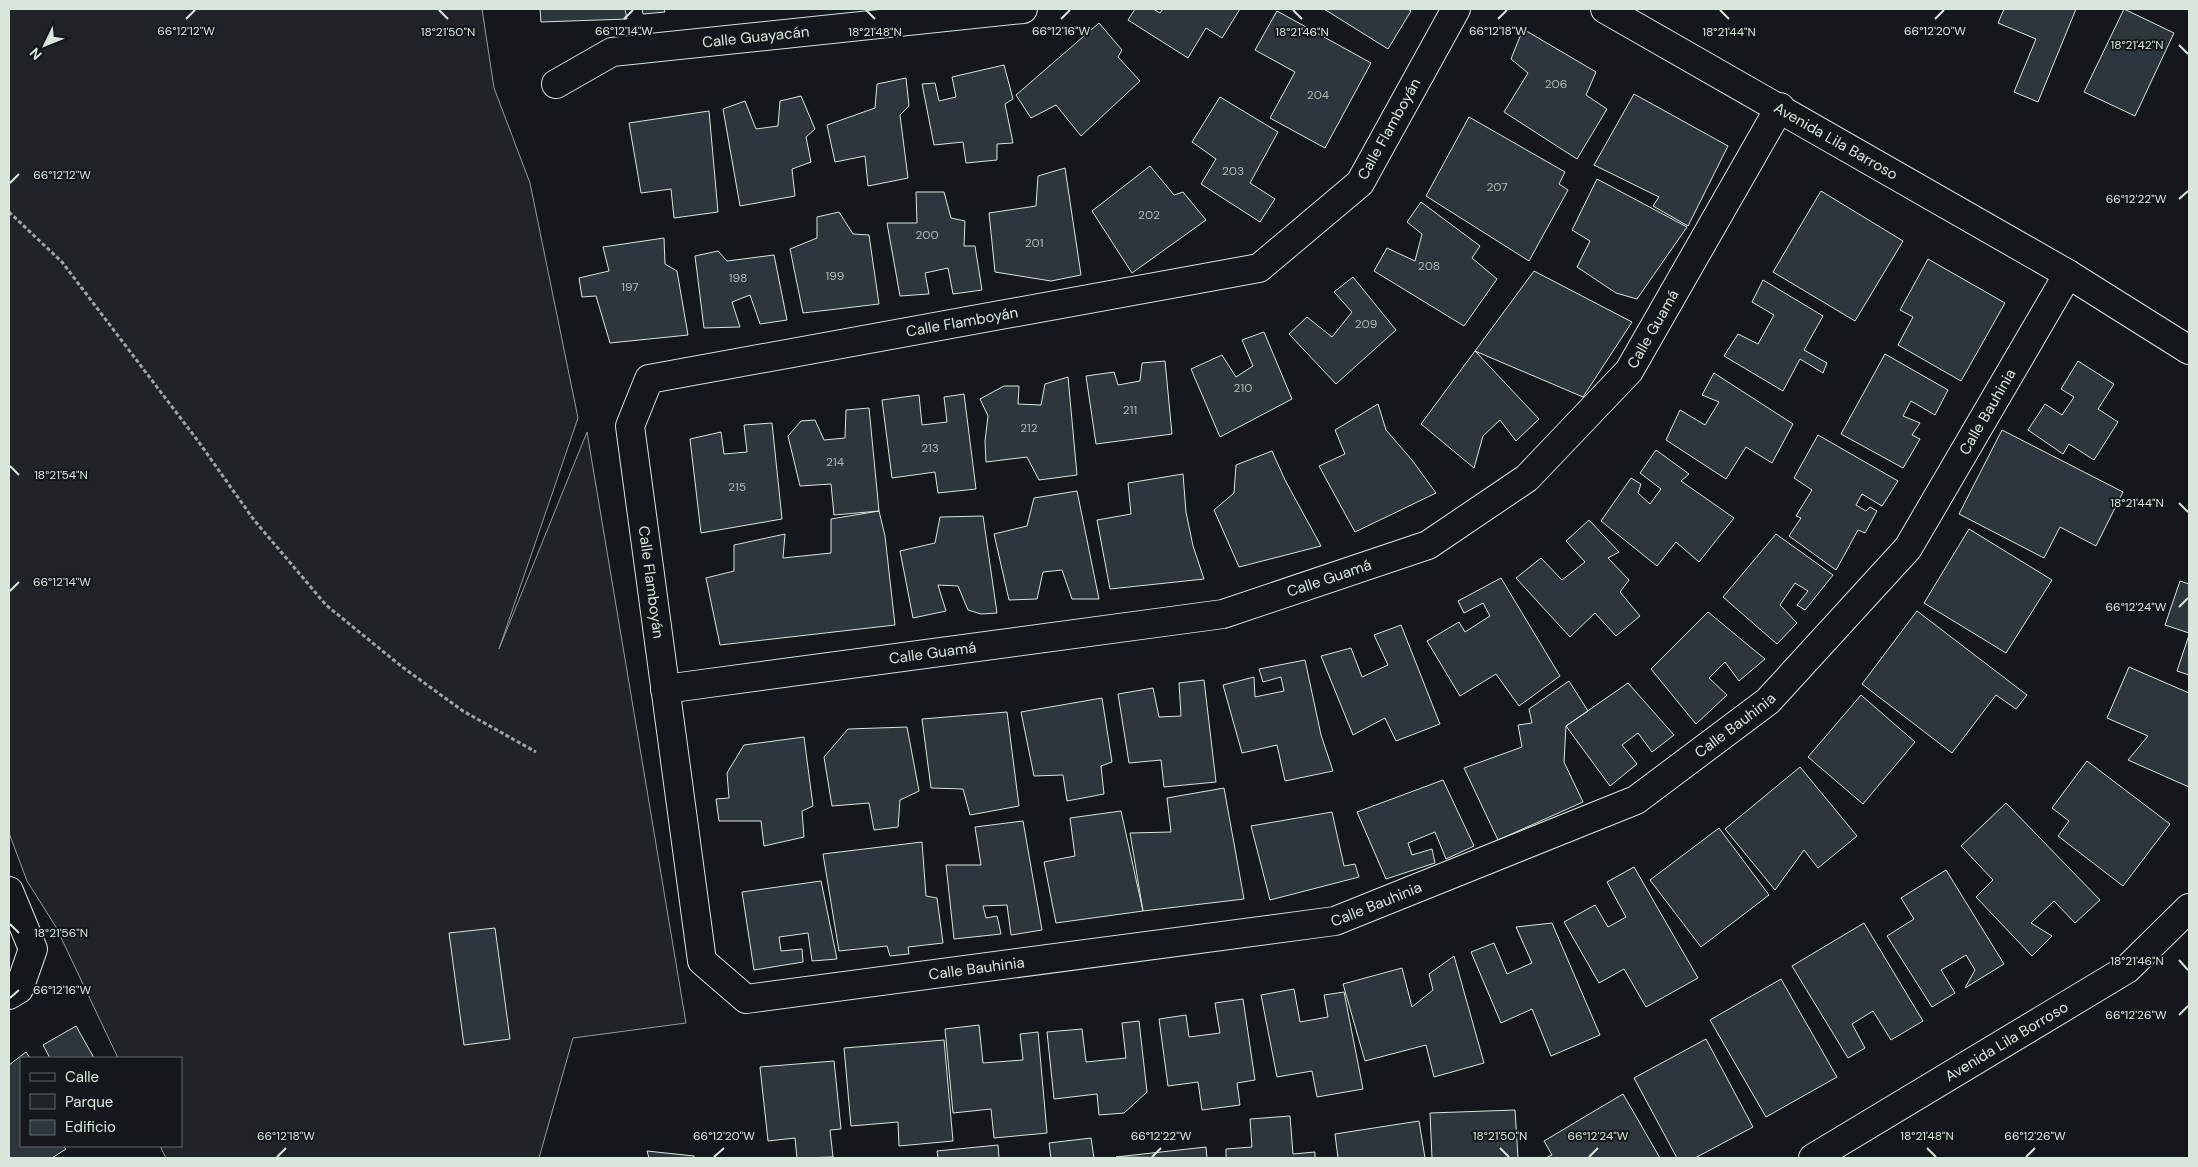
<svg xmlns="http://www.w3.org/2000/svg" width="2198" height="1167" font-family="'DM Sans',sans-serif">
  <style>
    .green { fill: #202428; stroke: #939e99 }
    .building { fill: #2c363c; stroke: #d8e6dc }
    .lines { fill: none; stroke-linecap: round; stroke-linejoin: round }
    .minor-casing { stroke: #d8e6dc; stroke-width: 30 }
    .path { stroke: #9da8a2; stroke-width: 3; stroke-dasharray: 4 2.5; stroke-linecap: butt }
    .minor { stroke: #14181c; stroke-width: 28 }
    .ticks { fill: none; stroke: #d8e6dc; stroke-width: 2 }
    .labels { text-anchor: middle; stroke-width: 4; stroke-linejoin: round; paint-order: stroke }
    .number-label { font-size: 12px; fill: #adbab4 }
    .street-label { font-size: 15px; fill: #d8e6dc; stroke: #14181c }
    .ticks-label { font-size: 12px; text-anchor: middle; fill: #d8e6dc; stroke: #14181c; stroke-width: 4; stroke-linejoin: round; paint-order: stroke }
  </style>
  <rect width="100%" height="100%" fill="#14181c"/>
  <path class="green" d="M 9,9 L 482,9 L 494,88 L 530,183 L 578,418 L 499,649 L 587,432 L 686,1023 L 573,1038 L 539,1158 L 166,1158 L 160,1146 L 181,1146 L 181,1058 L 118,1058 L 56,927 L 27,881 L 9,833 Z"/>
  <path class="building" d="M 540,9 L 625,9 L 627,19 L 541,22 Z
    M 642,9 L 664,9 L 665,12 L 643,14 Z
    M 1135,9 L 1153,9 L 1160,13 L 1163,9 L 1240,9 L 1222,38 L 1206,28 L 1188,58 L 1128,20 Z
    M 1324,9 L 1408,9 L 1411,11 L 1388,49 Z
    M 2004,9 L 2076,9 L 2038,102 L 2014,92 L 2036,39 L 1998,23 Z
    M 2124,9 L 2174,33 L 2135,116 L 2084,92 Z
    M 1277,11 L 1371,63 L 1325,148 L 1270,118 L 1295,72 L 1255,50 Z
    M 1099,23 L 1122,50 L 1118,57 L 1140,81 L 1081,136 L 1056,105 L 1031,118 L 1016,95 Z
    M 1523,29 L 1596,72 L 1586,95 L 1607,109 L 1577,159 L 1504,112 L 1528,73 L 1511,59 Z
    M 1004,65 L 1013,99 L 1005,104 L 1013,143 L 997,144 L 997,160 L 966,163 L 963,142 L 934,145 L 922,84 L 935,83 L 939,101 L 956,97 L 952,77 Z
    M 906,78 L 909,106 L 900,115 L 908,178 L 868,186 L 865,156 L 835,162 L 827,125 L 875,108 L 877,84 Z
    M 1634,94 L 1728,146 L 1688,226 L 1653,206 L 1659,197 L 1594,165 Z
    M 801,96 L 815,129 L 806,137 L 811,162 L 792,169 L 795,196 L 740,206 L 723,109 L 745,101 L 756,129 L 778,126 L 780,101 Z
    M 1220,97 L 1278,132 L 1250,183 L 1275,199 L 1260,222 L 1201,184 L 1216,159 L 1192,142 Z
    M 709,111 L 718,212 L 674,218 L 671,189 L 641,193 L 629,123 Z
    M 1469,117 L 1565,172 L 1559,184 L 1568,190 L 1529,261 L 1426,196 Z
    M 1150,166 L 1174,195 L 1183,192 L 1206,220 L 1132,273 L 1092,211 Z
    M 1065,168 L 1081,275 L 1051,281 L 995,272 L 989,213 L 1036,206 L 1038,176 Z
    M 1597,179 L 1687,227 L 1637,299 L 1616,293 L 1577,267 L 1590,241 L 1572,230 Z
    M 1821,191 L 1903,241 L 1855,321 L 1773,272 Z
    M 916,192 L 944,192 L 951,218 L 965,221 L 964,246 L 975,246 L 982,290 L 953,294 L 948,268 L 925,273 L 929,294 L 900,296 L 887,223 L 917,223 Z
    M 1421,202 L 1480,246 L 1472,258 L 1497,279 L 1464,326 L 1374,271 L 1387,248 L 1415,261 L 1422,234 L 1407,222 Z
    M 839,212 L 853,234 L 869,235 L 879,304 L 803,313 L 790,249 L 817,238 L 817,217 Z
    M 664,238 L 665,264 L 677,271 L 688,335 L 610,343 L 596,296 L 582,297 L 579,278 L 609,271 L 603,247 Z
    M 718,251 L 727,261 L 774,255 L 787,320 L 760,324 L 750,295 L 732,302 L 740,327 L 704,328 L 695,256 Z
    M 1928,259 L 2005,303 L 1961,381 L 1898,345 L 1913,317 L 1900,310 Z
    M 1534,271 L 1632,322 L 1583,397 L 1475,351 Z
    M 1353,277 L 1396,330 L 1336,384 L 1289,334 L 1307,317 L 1332,337 L 1352,312 L 1334,292 Z
    M 1763,280 L 1823,316 L 1804,350 L 1827,363 L 1823,373 L 1800,359 L 1783,391 L 1724,356 L 1738,334 L 1758,344 L 1774,315 L 1752,302 Z
    M 1264,332 L 1292,399 L 1220,437 L 1191,369 L 1222,355 L 1236,377 L 1253,366 L 1242,340 Z
    M 1475,351 L 1539,419 L 1516,441 L 1500,420 L 1483,436 L 1474,468 L 1421,424 Z
    M 1885,354 L 1948,390 L 1935,415 L 1911,401 L 1903,416 L 1920,423 L 1912,435 L 1920,439 L 1903,468 L 1841,434 Z
    M 1165,361 L 1172,434 L 1096,444 L 1086,376 L 1114,372 L 1118,385 L 1140,381 L 1142,363 Z
    M 2078,361 L 2114,384 L 2098,409 L 2118,422 L 2094,460 L 2069,444 L 2063,454 L 2028,430 L 2045,404 L 2062,415 L 2074,397 L 2061,389 Z
    M 1714,373 L 1793,424 L 1772,463 L 1746,447 L 1726,479 L 1666,440 L 1680,410 L 1705,425 L 1719,402 L 1702,395 Z
    M 1068,377 L 1077,475 L 1039,480 L 1027,457 L 986,462 L 985,441 L 988,416 L 980,399 L 1004,386 L 1019,386 L 1018,404 L 1041,405 L 1045,384 Z
    M 964,394 L 976,489 L 938,493 L 935,472 L 892,478 L 882,400 L 919,395 L 922,425 L 947,422 L 944,397 Z
    M 1378,404 L 1386,430 L 1412,460 L 1436,493 L 1355,532 L 1319,466 L 1345,454 L 1335,430 Z
    M 869,408 L 879,511 L 834,515 L 831,484 L 800,486 L 788,436 L 801,421 L 815,420 L 824,440 L 845,438 L 846,410 Z
    M 772,423 L 782,519 L 701,533 L 690,439 L 721,432 L 724,454 L 747,452 L 744,425 Z
    M 2002,430 L 2123,492 L 2096,546 L 2060,527 L 2044,558 L 1959,514 Z
    M 1818,435 L 1898,481 L 1882,506 L 1862,494 L 1856,505 L 1866,511 L 1870,507 L 1877,511 L 1865,533 L 1858,530 L 1836,570 L 1789,536 L 1801,518 L 1796,516 L 1812,490 L 1794,478 Z
    M 1656,450 L 1689,474 L 1681,481 L 1734,518 L 1699,562 L 1676,542 L 1657,566 L 1601,521 L 1631,478 L 1641,484 L 1638,493 L 1650,504 L 1661,489 L 1640,473 Z
    M 1272,451 L 1285,480 L 1321,546 L 1239,567 L 1214,510 L 1234,493 L 1236,465 Z
    M 1183,474 L 1186,512 L 1193,546 L 1204,579 L 1110,589 L 1097,520 L 1131,514 L 1128,483 Z
    M 1077,491 L 1099,599 L 1072,599 L 1062,570 L 1043,572 L 1037,599 L 1009,600 L 994,534 L 1027,526 L 1034,498 Z
    M 879,511 L 885,536 L 895,625 L 720,645 L 706,578 L 734,571 L 734,545 L 785,534 L 783,558 L 831,553 L 831,519 Z
    M 983,516 L 997,613 L 981,614 L 968,610 L 958,586 L 938,585 L 946,611 L 913,618 L 900,551 L 935,543 L 940,517 Z
    M 1589,520 L 1619,552 L 1608,558 L 1629,580 L 1620,592 L 1640,616 L 1616,636 L 1595,613 L 1570,637 L 1516,578 L 1541,558 L 1562,580 L 1585,562 L 1566,541 Z
    M 1969,529 L 2052,580 L 2006,653 L 1924,603 Z
    M 1776,534 L 1833,575 L 1805,610 L 1797,605 L 1808,591 L 1795,583 L 1780,605 L 1797,623 L 1777,644 L 1723,597 Z
    M 1501,578 L 1560,676 L 1519,706 L 1496,674 L 1460,696 L 1427,641 L 1459,622 L 1465,632 L 1490,616 L 1483,603 L 1464,613 L 1458,601 Z
    M 2180,581 L 2189,584 L 2189,633 L 2165,625 Z
    M 1917,611 L 2027,695 L 2016,709 L 1996,695 L 1952,753 L 1862,684 Z
    M 1708,612 L 1765,659 L 1739,681 L 1725,662 L 1709,678 L 1727,695 L 1696,724 L 1651,669 Z
    M 1401,625 L 1440,724 L 1396,741 L 1385,718 L 1353,735 L 1321,656 L 1351,648 L 1362,677 L 1388,665 L 1374,635 Z
    M 2189,635 L 2189,675 L 2177,671 Z
    M 1305,660 L 1321,735 L 1333,771 L 1285,781 L 1277,745 L 1242,753 L 1223,685 L 1254,677 L 1255,697 L 1284,691 L 1281,677 L 1263,682 L 1259,669 Z
    M 2129,667 L 2189,693 L 2189,787 L 2128,760 L 2148,736 L 2107,718 Z
    M 1204,680 L 1216,782 L 1164,787 L 1161,760 L 1129,763 L 1118,694 L 1153,688 L 1159,717 L 1181,716 L 1179,683 Z
    M 1569,681 L 1588,711 L 1566,726 L 1564,762 L 1583,802 L 1498,840 L 1464,768 L 1522,747 L 1518,725 L 1532,723 L 1529,709 Z
    M 1628,683 L 1674,735 L 1652,752 L 1638,733 L 1622,745 L 1637,764 L 1610,786 L 1566,726 Z
    M 1861,695 L 1915,742 L 1863,804 L 1808,757 Z
    M 1102,698 L 1112,762 L 1101,766 L 1104,794 L 1067,801 L 1063,775 L 1034,776 L 1021,712 Z
    M 1007,712 L 1019,806 L 970,815 L 963,789 L 931,788 L 922,719 Z
    M 907,727 L 919,791 L 900,800 L 898,827 L 874,830 L 869,803 L 832,806 L 824,757 L 848,729 Z
    M 804,737 L 813,806 L 802,811 L 804,837 L 764,846 L 761,821 L 719,821 L 716,799 L 729,798 L 727,773 L 744,745 Z
    M 2087,761 L 2170,824 L 2123,886 L 2058,836 L 2069,821 L 2052,808 Z
    M 1800,767 L 1857,836 L 1818,868 L 1804,850 L 1775,890 L 1725,829 Z
    M 1443,780 L 1474,846 L 1446,859 L 1435,832 L 1408,843 L 1412,855 L 1432,849 L 1435,863 L 1386,879 L 1357,812 Z
    M 1224,788 L 1244,899 L 1143,911 L 1130,833 L 1171,832 L 1167,798 Z
    M 2006,803 L 2100,900 L 2075,923 L 2054,901 L 2031,923 L 2052,936 L 2032,956 L 1976,897 L 1993,880 L 1961,846 Z
    M 1121,811 L 1143,911 L 1056,923 L 1044,862 L 1075,856 L 1070,818 Z
    M 1332,812 L 1344,866 L 1355,864 L 1359,877 L 1270,900 L 1251,826 Z
    M 1023,821 L 1042,930 L 1011,935 L 1007,905 L 983,906 L 986,918 L 997,916 L 1001,934 L 954,939 L 946,865 L 981,865 L 975,827 Z
    M 1719,828 L 1769,895 L 1701,947 L 1650,880 Z
    M 922,842 L 926,896 L 937,898 L 943,943 L 908,947 L 909,954 L 890,956 L 887,946 L 839,951 L 823,854 Z
    M 1634,867 L 1698,978 L 1646,1007 L 1624,969 L 1599,983 L 1564,922 L 1595,905 L 1608,927 L 1626,917 L 1607,882 Z
    M 1946,870 L 2004,964 L 1965,988 L 1975,970 L 1966,955 L 1941,970 L 1955,993 L 1932,1007 L 1887,936 L 1914,919 L 1901,898 Z
    M 821,881 L 837,959 L 812,961 L 808,933 L 779,937 L 781,951 L 802,949 L 803,962 L 754,970 L 742,892 Z
    M 1552,923 L 1600,1035 L 1551,1056 L 1532,1009 L 1501,1023 L 1471,952 L 1494,943 L 1507,974 L 1532,963 L 1516,927 Z
    M 1864,923 L 1923,1021 L 1891,1040 L 1873,1011 L 1852,1024 L 1865,1048 L 1848,1058 L 1792,966 Z
    M 495,928 L 510,1039 L 464,1045 L 449,933 Z
    M 1454,956 L 1484,1063 L 1434,1077 L 1426,1045 L 1365,1061 L 1343,984 L 1402,968 L 1412,1007 L 1433,990 L 1429,974 Z
    M 1781,979 L 1837,1077 L 1766,1117 L 1710,1020 Z
    M 1294,989 L 1300,1022 L 1328,1017 L 1324,995 L 1344,992 L 1363,1089 L 1317,1097 L 1312,1071 L 1277,1077 L 1261,995 Z
    M 1243,999 L 1255,1080 L 1237,1083 L 1240,1105 L 1202,1110 L 1198,1082 L 1168,1086 L 1159,1019 L 1186,1015 L 1189,1037 L 1220,1033 L 1215,1003 Z
    M 1139,1021 L 1147,1092 L 1124,1113 L 1099,1115 L 1097,1094 L 1054,1099 L 1047,1032 L 1082,1029 L 1086,1062 L 1126,1058 L 1122,1023 Z
    M 979,1025 L 983,1063 L 1023,1060 L 1020,1034 L 1038,1032 L 1047,1133 L 994,1138 L 991,1109 L 953,1113 L 945,1029 Z
    M 76,1026 L 94,1058 L 50,1058 L 43,1045 Z
    M 1706,1039 L 1753,1127 L 1695,1158 L 1677,1158 L 1634,1078 Z
    M 944,1040 L 953,1141 L 899,1146 L 898,1122 L 851,1126 L 844,1048 Z
    M 26,1052 L 30,1058 L 21,1058 L 21,1146 L 63,1146 L 66,1149 L 52,1158 L 9,1158 L 9,1065 Z
    M 834,1061 L 841,1129 L 830,1130 L 833,1157 L 797,1158 L 795,1138 L 768,1141 L 760,1067 Z
    M 1623,1094 L 1660,1158 L 1546,1158 L 1552,1155 L 1544,1141 Z
    M 1515,1110 L 1518,1158 L 1432,1158 L 1430,1113 Z
    M 1290,1116 L 1293,1154 L 1315,1152 L 1315,1158 L 1226,1158 L 1226,1149 L 1252,1147 L 1250,1119 Z
    M 1419,1121 L 1425,1158 L 1338,1158 L 1335,1134 Z
    M 1091,1138 L 1094,1158 L 1051,1158 L 1049,1143 Z
    M 998,1145 L 999,1158 L 938,1158 L 937,1151 Z
    M 1206,1147 L 1207,1158 L 1116,1157 Z
    M 647,1151 L 694,1156 L 694,1158 L 649,1158 Z"/>
  <g class="lines">
    <defs>
      <g id="minor">
        <path id="s1" d="M 1456,9 L 1360,183 L 1259,268 L 649,379 L 630,426 L 702,961 L 746,999 L 1335,921 L 1636,800 L 1768,701 L 1908,548 L 2068,274"/>
        <path id="s2" d="M 1605,9 L 2068,274 L 2189,350"/>
        <path id="s3" d="M 556,84 L 612,52 L 1023,9"/>
        <path id="s4" d="M 665,689 L 1223,614 L 1428,545 L 1527,478 L 1629,371 L 1780,107"/>
        <path d="M 9,891 L 33,949 L 19,989 L 9,995"/>
        <path id="s5" d="M 1813,1158 L 2127,969 L 2189,908"/>
      </g>
    </defs>
    <use href="#minor" class="minor-casing"/>
    <path class="path" d="M 9,212 L 62,262 L 198,441 L 254,520 L 326,605 L 401,666 L 463,711 L 536,752"/>
    <use href="#minor" class="minor"/>
  </g>
  <path class="ticks" d="M 439,10 L 448,19M 866,10 L 875,19M 1293,10 L 1302,19M 1720,10 L 1729,19M 186,19 L 195,10M 624,19 L 633,10M 1061,19 L 1070,10M 1498,19 L 1507,10M 1935,19 L 1944,10M 2179,45 L 2188,54M 10,183 L 19,174M 2179,199 L 2188,191M 10,466 L 19,475M 2179,503 L 2188,512M 10,591 L 19,582M 2179,607 L 2188,598M 10,924 L 19,933M 2179,960 L 2188,970M 10,998 L 19,990M 2179,1015 L 2188,1006M 1500,1148 L 1509,1157M 1927,1148 L 1936,1157M 277,1157 L 286,1148M 714,1157 L 724,1148M 1152,1157 L 1161,1148M 1589,1157 L 1598,1148M 2026,1157 L 2035,1148"/>
  <g class="labels">
    <g class="number-label">
      <text x="1556" y="88">206</text>
      <text x="1318" y="99">204</text>
      <text x="1233" y="175">203</text>
      <text x="1497" y="191">207</text>
      <text x="1149" y="219">202</text>
      <text x="927" y="239">200</text>
      <text x="1034" y="247">201</text>
      <text x="1429" y="270">208</text>
      <text x="835" y="280">199</text>
      <text x="738" y="282">198</text>
      <text x="630" y="291">197</text>
      <text x="1366" y="328">209</text>
      <text x="1243" y="392">210</text>
      <text x="1130" y="414">211</text>
      <text x="1029" y="432">212</text>
      <text x="930" y="452">213</text>
      <text x="835" y="466">214</text>
      <text x="737" y="491">215</text>
    </g>
    <g class="street-label">
      <text dy="5" stroke="none"><textPath href="#s3" startOffset="209">Calle Guayacán</textPath></text>
      <text transform="translate(1389 129) rotate(-61)" y="5">Calle Flamboyán</text>
      <text dy="5" stroke="none"><textPath href="#s2" startOffset="266">Avenida Lila Barroso</textPath></text>
      <text transform="translate(962 322) rotate(-10)" y="5">Calle Flamboyán</text>
      <text dy="5" stroke="none"><textPath href="#s4" startOffset="1095">Calle Guamá</textPath></text>
      <text dy="5" stroke="none"><textPath href="#s1" startOffset="3048">Calle Bauhinia</textPath></text>
      <text dy="5" stroke="none"><textPath href="#s4" startOffset="675">Calle Guamá</textPath></text>
      <text dy="5" stroke="none"><textPath href="#s1" startOffset="1159">Calle Flamboyán</textPath></text>
      <text dy="5" stroke="none"><textPath href="#s4" startOffset="270">Calle Guamá</textPath></text>
      <text dy="5" stroke="none"><textPath href="#s1" startOffset="2642">Calle Bauhinia</textPath></text>
      <text dy="5" stroke="none"><textPath href="#s1" startOffset="2238">Calle Bauhinia</textPath></text>
      <text dy="5" stroke="none"><textPath href="#s1" startOffset="1832">Calle Bauhinia</textPath></text>
      <text dy="5" stroke="none"><textPath href="#s5" startOffset="226">Avenida Lila Borroso</textPath></text>
    </g>
  </g>
  <g class="ticks-label">
    <text x="186" y="35">66°12'12"W</text>
    <text x="624" y="35">66°12'14"W</text>
    <text x="1061" y="35">66°12'16"W</text>
    <text x="1498" y="35">66°12'18"W</text>
    <text x="1935" y="35">66°12'20"W</text>
    <text x="448" y="36">18°21'50"N</text>
    <text x="875" y="36">18°21'48"N</text>
    <text x="1302" y="36">18°21'46"N</text>
    <text x="1729" y="36">18°21'44"N</text>
    <text x="2137" y="49">18°21'42"N</text>
    <text x="62" y="179">66°12'12"W</text>
    <text x="2136" y="203">66°12'22"W</text>
    <text x="61" y="479">18°21'54"N</text>
    <text x="2137" y="507">18°21'44"N</text>
    <text x="62" y="586">66°12'14"W</text>
    <text x="2136" y="611">66°12'24"W</text>
    <text x="61" y="937">18°21'56"N</text>
    <text x="2137" y="965">18°21'46"N</text>
    <text x="62" y="994">66°12'16"W</text>
    <text x="2136" y="1019">66°12'26"W</text>
    <text x="1500" y="1140">18°21'50"N</text>
    <text x="1927" y="1140">18°21'48"N</text>
    <text x="286" y="1140">66°12'18"W</text>
    <text x="724" y="1140">66°12'20"W</text>
    <text x="1161" y="1140">66°12'22"W</text>
    <text x="1598" y="1140">66°12'24"W</text>
    <text x="2035" y="1140">66°12'26"W</text>
  </g>
  <rect width="2198" height="1167" fill="none" stroke="#d8e6dc" stroke-width="20"/>
  <rect x="20" y="1057" width="162" height="90" fill="#14181c" stroke="#626a69"/>
  <rect x="30" y="1073" width="25" height="8" fill="#14181c" stroke="#626a69"/>
  <text x="65" y="1082" font-size="15" fill="#d8e6dc">Calle</text>
  <rect x="30" y="1094" width="25" height="15" fill="#202428" stroke="#626a69"/>
  <text x="65" y="1107" font-size="15" fill="#d8e6dc">Parque</text>
  <rect x="30" y="1120" width="25" height="15" fill="#2c363c" stroke="#626a69"/>
  <text x="65" y="1132" font-size="15" fill="#d8e6dc">Edificio</text>
  <g transform="translate(45 45) rotate(227)" stroke="#14181c" stroke-width="4" paint-order="stroke">
  <path d="M0-4L9 19L0 12L-9 19Z" fill="#d8e6dc"/>
  <text y="-8" font-size="14" font-weight="bold" text-anchor="middle" fill="#d8e6dc">N</text>
  </g>
</svg>
